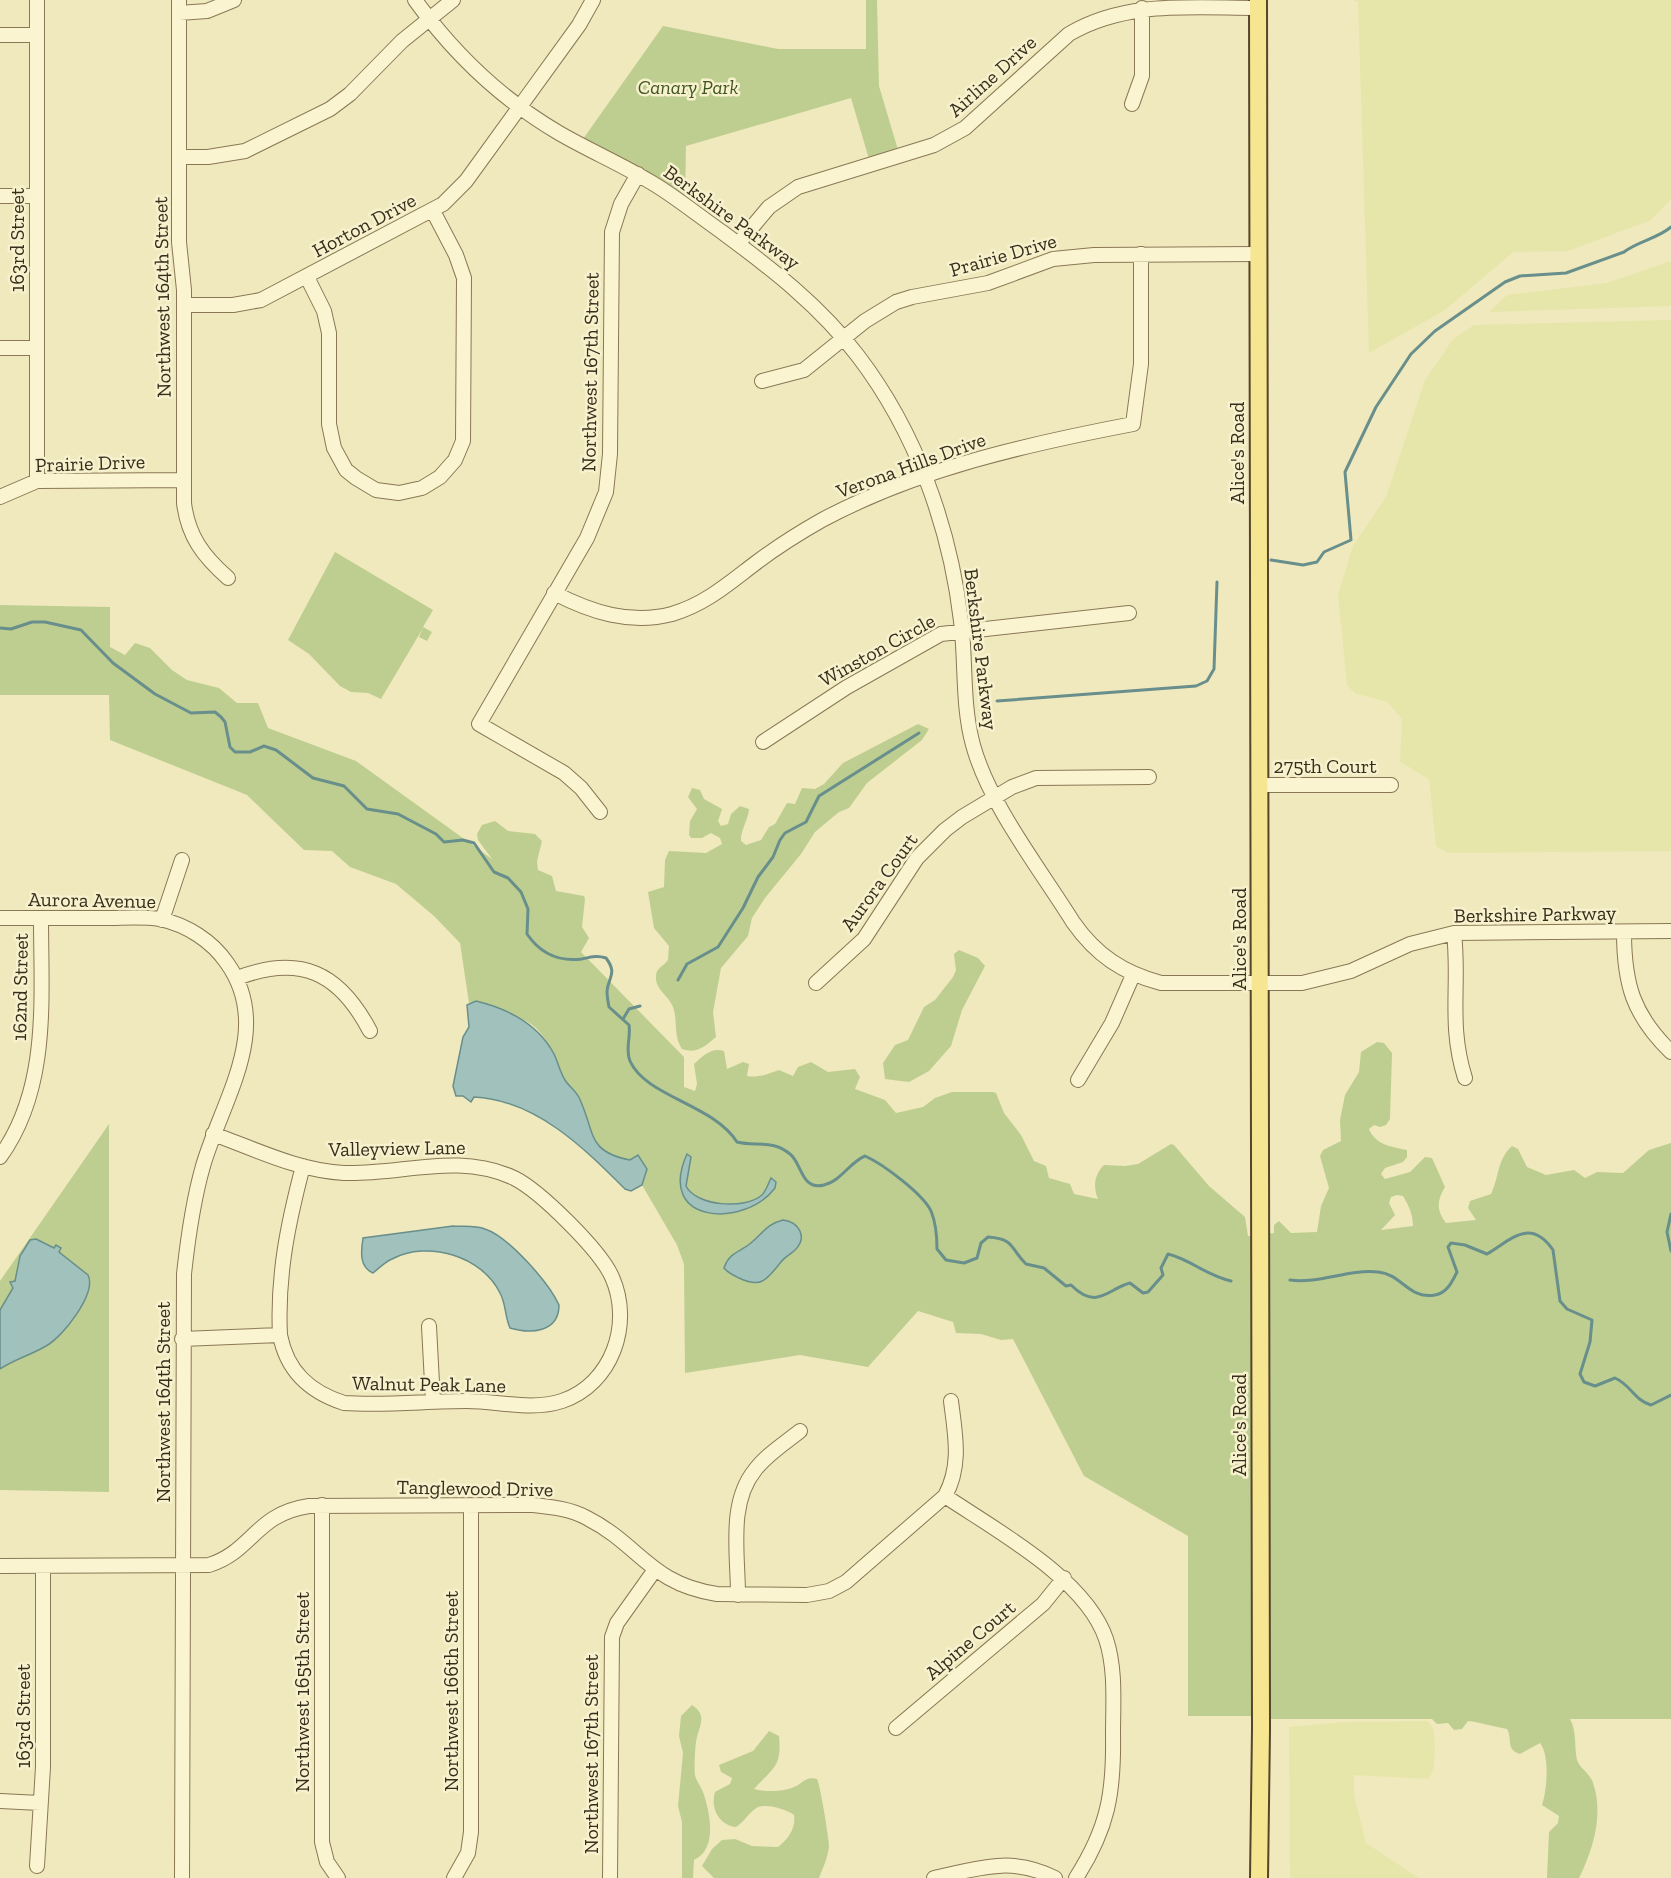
<svg xmlns="http://www.w3.org/2000/svg" width="1671" height="1878" font-family="'Zilla Slab',serif">
  <style>
    .farmland { fill: #e6e6aa }
    .green { fill: #bece90; fill-rule: evenodd }
    .water { fill: #a1c1bc; stroke: #688f8b; stroke-width: 1.5 }
    .lines { fill: none; stroke-linecap: round; stroke-linejoin: round }
    .stream { stroke: #688f8b; stroke-width: 3 }
    .minor-casing { stroke: #897855; stroke-width: 16 }
    .major-casing { stroke: #56452a; stroke-width: 20 }
    .minor { stroke: #fbf4d0; stroke-width: 14 }
    .major { stroke: #f7e691; stroke-width: 16 }
    .labels { text-anchor: middle; stroke-width: 5; stroke-linejoin: round; paint-order: stroke }
    .street-label { font-size: 20px; fill: #372d1b; stroke: #f7f1cd }
    .park-label { font-size: 20px; font-style: italic; fill: #3f5520; stroke: #f7f1cd }
  </style>
  <rect width="100%" height="100%" fill="#f0e9bd"/>
  <path class="farmland" d="M 1353,0 L 1671,0 L 1671,199 L 1651,220 L 1568,251 L 1513,252 L 1445,310 L 1369,353 L 1358,2 Z
    M 1671,261 L 1671,306 L 1489,312 L 1507,295 L 1607,283 Z
    M 1671,320 L 1671,851 L 1449,853 L 1436,846 L 1429,779 L 1400,762 L 1402,719 L 1387,702 L 1355,693 L 1347,685 L 1338,595 L 1353,546 L 1386,497 L 1425,380 L 1453,339 L 1474,325 Z
    M 1427,1721 L 1433,1728 L 1435,1742 L 1434,1767 L 1429,1779 L 1354,1775 L 1354,1795 L 1366,1843 L 1419,1878 L 1290,1878 L 1289,1727 L 1344,1722 Z"/>
  <path class="green" d="M 866,0 L 877,0 L 879,86 L 898,150 L 869,159 L 851,98 L 686,146 L 685,198 L 583,139 L 663,26 L 778,49 L 866,49 Z
    M 335,552 L 433,610 L 423,627 L 432,632 L 427,641 L 419,637 L 423,628 L 381,699 L 368,693 L 351,692 L 340,686 L 309,654 L 288,640 Z
    M 0,605 L 110,607 L 110,647 L 125,655 L 135,643 L 150,648 L 172,670 L 187,680 L 219,688 L 237,703 L 258,703 L 268,728 L 356,761 L 492,859 L 478,840 L 477,834 L 482,825 L 495,821 L 508,831 L 535,834 L 542,841 L 537,861 L 538,870 L 552,876 L 556,891 L 584,896 L 585,899 L 582,927 L 589,938 L 581,952 L 684,1057 L 684,1087 L 695,1091 L 697,1084 L 694,1064 C 703,1056 711,1047 724,1051 L 727,1069 L 743,1062 L 749,1064 L 747,1076 C 758,1078 768,1074 779,1070 L 793,1076 L 798,1067 L 811,1062 L 828,1072 L 855,1069 L 860,1077 L 855,1089 L 885,1100 L 896,1113 L 923,1107 L 935,1098 L 952,1092 L 993,1092 L 996,1093 L 1004,1113 L 1021,1135 L 1034,1161 L 1046,1166 L 1049,1178 L 1070,1184 L 1074,1194 L 1098,1199 C 1093,1187 1094,1175 1104,1165 L 1125,1166 L 1138,1164 L 1171,1144 L 1174,1145 L 1209,1186 L 1245,1217 L 1248,1236 L 1255,1236 L 1256,1716 L 1188,1716 L 1188,1536 L 1084,1476 L 1013,1339 L 1001,1340 L 981,1334 L 956,1333 L 953,1322 L 918,1311 L 868,1367 L 800,1355 L 685,1373 L 684,1264 L 677,1245 L 642,1185 L 646,1167 L 638,1155 L 630,1160 C 589,1152 596,1139 583,1107 C 578,1095 568,1087 563,1076 C 555,1059 550,1042 536,1028 C 527,1020 515,1016 504,1011 C 493,1007 481,999 469,1003 L 460,943 L 434,916 L 396,884 L 350,867 L 332,851 L 304,850 L 247,795 L 110,740 L 109,695 L 0,695 Z
    M 918,724 L 929,729 L 922,740 L 867,783 L 849,808 L 839,812 L 815,832 L 801,854 L 765,898 L 752,918 L 748,936 L 721,968 L 713,1012 L 716,1037 C 704,1047 697,1054 682,1049 C 673,1036 678,1020 673,1007 C 669,996 656,990 656,978 C 655,968 663,967 668,960 L 669,946 L 654,928 L 648,892 L 664,887 L 665,860 L 669,851 L 706,853 L 722,844 L 720,838 L 711,833 L 702,838 L 691,838 L 689,835 L 690,821 L 697,809 L 688,797 L 692,788 L 700,790 L 704,799 L 722,809 L 718,821 L 721,826 L 728,824 L 731,814 L 740,806 L 749,809 C 748,821 740,831 741,841 L 746,845 L 761,840 L 769,827 L 775,824 L 787,803 L 795,804 L 802,788 L 815,789 L 824,784 L 843,763 Z
    M 959,950 L 978,958 L 985,966 L 962,1010 L 951,1046 L 929,1071 L 909,1082 L 885,1079 L 883,1063 L 895,1045 L 908,1040 L 924,1007 L 935,1000 L 953,977 L 956,970 L 954,954 Z
    M 1377,1042 L 1384,1043 L 1392,1053 L 1390,1119 L 1386,1125 L 1380,1127 L 1374,1125 L 1369,1129 C 1375,1145 1393,1147 1407,1150 L 1407,1157 L 1403,1162 L 1385,1168 L 1381,1174 L 1385,1179 L 1410,1172 L 1425,1157 L 1432,1158 L 1445,1187 C 1437,1200 1436,1210 1446,1223 L 1476,1220 L 1468,1208 L 1470,1201 L 1491,1194 C 1499,1178 1497,1159 1512,1146 L 1518,1149 L 1527,1167 L 1546,1175 L 1574,1170 L 1585,1178 L 1597,1172 L 1623,1173 L 1649,1150 L 1671,1143 L 1671,1719 L 1570,1719 C 1577,1731 1574,1747 1577,1760 C 1580,1769 1590,1773 1593,1783 C 1604,1814 1593,1850 1579,1878 L 1547,1878 L 1549,1832 L 1558,1823 L 1559,1816 L 1542,1805 C 1547,1791 1550,1755 1540,1743 L 1520,1754 C 1505,1749 1513,1740 1507,1729 C 1494,1727 1480,1722 1468,1721 L 1462,1729 L 1454,1730 L 1448,1723 L 1437,1724 L 1432,1719 L 1266,1719 L 1265,1234 L 1274,1233 L 1274,1225 L 1279,1221 L 1291,1233 L 1317,1232 L 1321,1206 L 1329,1188 L 1320,1156 L 1323,1150 L 1341,1141 L 1340,1120 L 1345,1095 L 1359,1072 L 1361,1052 ZM 1397,1195 L 1403,1196 C 1409,1206 1413,1215 1413,1226 L 1381,1230 L 1395,1215 L 1389,1203 L 1391,1197 Z
    M 109,1124 L 109,1492 L 0,1490 L 0,1281 Z
    M 692,1705 C 709,1716 698,1727 696,1742 C 695,1748 694,1769 695,1775 C 696,1781 701,1786 703,1792 C 710,1812 718,1849 694,1860 L 693,1878 L 682,1878 L 682,1822 L 678,1806 L 683,1753 L 679,1736 L 681,1716 Z
    M 769,1731 L 779,1736 C 782,1767 773,1768 754,1789 C 764,1792 784,1792 794,1787 C 804,1783 805,1776 817,1779 C 820,1784 829,1838 829,1846 C 828,1857 823,1868 819,1878 L 714,1878 L 702,1866 L 712,1849 L 722,1840 L 735,1839 L 752,1846 L 778,1847 C 788,1839 796,1829 794,1815 C 786,1809 763,1802 755,1809 C 748,1814 744,1822 736,1827 C 719,1825 710,1808 715,1792 L 730,1784 L 732,1778 L 721,1772 L 719,1765 L 753,1751 Z"/>
  <path class="water" d="M 476,1001 C 509,1009 538,1024 554,1054 C 558,1062 560,1072 565,1080 C 570,1088 578,1092 581,1102 C 595,1134 588,1152 630,1160 L 638,1155 L 647,1169 L 642,1185 L 631,1191 L 625,1189 C 584,1148 536,1100 474,1097 L 471,1102 L 463,1096 L 456,1096 L 453,1086 L 463,1037 L 469,1027 L 467,1005 Z
    M 687,1154 L 691,1157 L 686,1186 C 696,1206 745,1210 762,1195 C 766,1191 769,1182 771,1178 L 776,1182 L 775,1188 C 745,1228 655,1225 687,1154 Z
    M 783,1220 C 799,1222 808,1237 795,1250 C 791,1254 785,1257 781,1262 C 767,1279 762,1289 739,1278 C 733,1275 728,1273 724,1268 C 729,1252 741,1252 752,1242 C 764,1232 767,1224 783,1220 Z
    M 453,1226 C 464,1227 475,1225 485,1229 C 509,1237 549,1283 559,1305 C 559,1333 530,1334 510,1328 C 505,1317 506,1304 500,1293 C 482,1256 428,1240 392,1259 C 385,1262 379,1268 373,1273 C 359,1267 361,1251 363,1238 Z
    M 36,1239 L 54,1248 L 56,1245 L 61,1248 L 59,1252 L 88,1275 C 97,1293 63,1337 46,1346 C 31,1355 15,1359 0,1369 L 0,1310 L 13,1288 L 10,1282 L 15,1281 L 20,1256 L 30,1240 Z"/>
  <g class="lines">
    <path class="stream" d="M 1271,560 L 1303,565 L 1317,562 L 1324,552 L 1351,540 L 1345,472 L 1376,407 L 1411,354 L 1435,331 L 1505,282 L 1520,276 L 1566,273 L 1624,252 C 1638,241 1657,239 1671,227
      M 0,628 L 11,629 L 32,622 L 45,622 L 81,630 L 113,663 L 155,694 L 191,713 L 215,712 L 221,717 L 225,722 L 230,747 L 235,752 L 250,752 L 264,746 L 276,750 L 313,778 L 344,786 L 367,809 L 398,814 L 436,834 L 444,842 L 463,840 L 474,843 L 494,872 L 508,878 L 521,892 L 528,909 L 527,934 C 540,953 559,962 582,959 C 591,957 597,955 606,958 C 618,974 608,977 607,991 C 607,996 608,1002 609,1007 L 629,1025 C 631,1037 625,1049 630,1061 C 646,1097 713,1104 737,1142 C 755,1147 772,1139 790,1154 C 802,1163 801,1191 824,1185 C 841,1181 850,1162 865,1156 C 883,1164 923,1194 931,1211 C 936,1223 937,1237 937,1249 L 946,1260 L 964,1263 L 977,1258 L 981,1243 L 988,1237 C 1016,1239 1010,1249 1026,1264 L 1044,1268 L 1066,1286 L 1071,1285 C 1097,1311 1107,1289 1130,1283 L 1143,1293 L 1148,1292 L 1163,1275 L 1161,1268 L 1168,1254 C 1192,1260 1205,1275 1231,1281
      M 997,701 L 1196,686 L 1207,681 L 1214,669 L 1217,582
      M 678,980 L 687,964 L 718,947 L 743,908 L 758,877 L 773,857 L 780,840 L 785,833 L 806,822 L 819,796 L 919,733
      M 623,1019 L 629,1009 L 640,1006
      M 1671,1214 L 1667,1232 L 1671,1251
      M 1290,1280 C 1319,1284 1348,1269 1378,1272 C 1402,1274 1409,1300 1435,1295 C 1447,1293 1452,1282 1457,1272 L 1448,1247 L 1451,1243 L 1465,1245 L 1487,1254 C 1511,1240 1530,1217 1553,1250 L 1560,1301 L 1567,1309 L 1592,1320 L 1590,1342 L 1580,1374 L 1584,1382 L 1595,1386 L 1615,1378 C 1631,1385 1634,1400 1651,1405 L 1671,1395"/>
    <defs>
      <path id="minor" d="M 37,0 L 37,481
        M 179,0 L 179,242 L 184,290 L 184,503 C 188,536 203,556 228,578
        M 415,0 C 454,54 501,99 559,133 C 590,151 623,165 654,184 C 677,198 699,216 722,232 C 772,269 820,306 858,356 C 916,432 950,527 961,621 C 966,662 962,705 973,745 C 989,804 1040,869 1073,922 C 1096,955 1123,973 1161,983 L 1302,983 L 1351,971 L 1410,944 L 1454,933 L 1671,931
        M 179,13 L 207,11 L 234,0
        M 0,35 L 37,35
        M 1132,104 L 1142,76 L 1142,8
        M 179,157 L 208,157 L 245,151 L 330,109 L 350,94 L 402,41 L 453,0
        M 0,196 L 37,196
        M 738,244 L 769,207 L 798,187 L 934,145 L 965,128 L 1069,34 C 1126,0 1193,8 1258,8
        M 307,277 L 324,311 L 329,333 L 329,424 L 334,448 L 346,470 L 356,478 L 376,490 L 399,493 L 422,488 L 440,477 L 455,460 L 463,441 L 464,278 L 456,255 L 433,211
        M 184,305 L 233,305 L 261,300 L 443,204 L 466,181 L 579,25 L 593,0
        M 0,348 L 37,348
        M 762,381 L 804,370 L 865,321 L 896,302 L 912,297 L 988,283 L 1053,259 L 1094,255 L 1257,254
        M 0,497 L 37,481 L 184,480
        M 554,593 C 591,612 630,625 672,614 C 706,604 729,583 757,562 C 777,547 799,533 822,520 C 917,469 1028,444 1133,424 L 1141,364 L 1141,254
        M 763,742 L 847,687 L 941,634 L 1129,613
        M 1259,785 L 1391,785
        M 600,812 L 581,788 L 564,773 L 479,724 L 587,538 L 606,492 L 610,454 L 612,232 L 621,204 L 638,174
        M 0,918 C 35,918 70,918 105,918 C 123,918 142,916 160,919 C 187,925 212,941 227,963 C 274,1029 222,1100 203,1166 C 193,1201 188,1237 184,1274 L 182,1878
        M 162,920 L 182,860
        M 1624,932 C 1624,984 1633,1015 1671,1052
        M 1454,933 C 1460,985 1448,1024 1465,1078
        M 237,978 C 300,954 339,972 370,1031
        M 816,983 L 864,939 L 917,858 L 945,830 L 962,817 L 1012,787 L 1036,778 L 1149,777
        M 1078,1080 L 1112,1023 L 1133,975
        M 0,1157 C 50,1088 41,998 41,918
        M 429,1326 L 433,1402
        M 280,1335 C 277,1276 288,1223 303,1166
        M 182,1339 L 280,1335 C 287,1372 310,1392 344,1403 C 385,1406 426,1401 467,1401 C 498,1401 532,1411 562,1401 C 612,1384 633,1324 612,1277 C 600,1250 540,1191 514,1178 C 458,1152 402,1175 344,1173 C 299,1171 255,1149 213,1134
        M 945,1496 C 997,1531 1086,1579 1106,1639 C 1116,1669 1113,1704 1113,1735 C 1114,1793 1108,1828 1076,1878
        M 322,1505 L 322,1842 L 327,1862 L 338,1878
        M 0,1566 L 209,1565 C 253,1551 255,1514 309,1506 L 533,1505 C 552,1507 571,1509 587,1518 C 640,1545 650,1584 717,1594 L 807,1595 L 829,1591 L 846,1582 L 945,1496 C 962,1465 955,1434 951,1401
        M 738,1595 C 738,1554 728,1503 755,1470 C 766,1455 785,1443 800,1431
        M 896,1728 L 1043,1604 L 1064,1578
        M 0,1801 L 40,1803
        M 37,1866 L 43,1767 L 43,1567
        M 454,1878 L 468,1853 L 471,1832 L 471,1506
        M 610,1878 L 612,1637 L 617,1623 L 654,1571
        M 934,1878 C 979,1868 1012,1856 1055,1878"/>
      <path id="major" d="M 1258,0 L 1261,1729 L 1259,1878"/>
    </defs>
    <use href="#minor" class="minor-casing"/>
    <use href="#major" class="major-casing"/>
    <use href="#minor" class="minor"/>
    <use href="#major" class="major"/>
  </g>
  <g class="labels">
    <g class="street-label">
      <text transform="translate(992 76) rotate(-42)" y="7">Airline Drive</text>
      <text transform="translate(732 217) rotate(36)" y="7">Berkshire Parkway</text>
      <text transform="translate(364 225) rotate(-28)" y="7">Horton Drive</text>
      <text transform="translate(17 240) rotate(-90)" y="7">163rd Street</text>
      <text transform="translate(1003 255) rotate(-16)" y="7">Prairie Drive</text>
      <text transform="translate(162 297) rotate(-91)" y="7">Northwest 164th Street</text>
      <text transform="translate(590 372) rotate(-89)" y="7">Northwest 167th Street</text>
      <text transform="translate(1237 453) rotate(-90)" y="7">Alice's Road</text>
      <text transform="translate(90 463) rotate(-2)" y="7">Prairie Drive</text>
      <text transform="translate(911 465) rotate(-20)" y="7">Verona Hills Drive</text>
      <text transform="translate(981 649) rotate(83)" y="7">Berkshire Parkway</text>
      <text transform="translate(877 650) rotate(-29)" y="7">Winston Circle</text>
      <text x="1325" y="773">275th Court</text>
      <text transform="translate(879 882) rotate(-54)" y="7">Aurora Court</text>
      <text transform="translate(92 900) rotate(1)" y="7">Aurora Avenue</text>
      <text transform="translate(1535 914) rotate(-1)" y="7">Berkshire Parkway</text>
      <text transform="translate(1239 939) rotate(-90)" y="7">Alice's Road</text>
      <text transform="translate(20 987) rotate(-89)" y="7">162nd Street</text>
      <text transform="translate(397 1148) rotate(-1)" y="7">Valleyview Lane</text>
      <text transform="translate(429 1384) rotate(1)" y="7">Walnut Peak Lane</text>
      <text transform="translate(163 1402) rotate(-90)" y="7">Northwest 164th Street</text>
      <text transform="translate(1239 1425) rotate(-90)" y="7">Alice's Road</text>
      <text transform="translate(475 1488) rotate(1)" y="7">Tanglewood Drive</text>
      <text transform="translate(970 1640) rotate(-40)" y="7">Alpine Court</text>
      <text transform="translate(451 1691) rotate(-90)" y="7">Northwest 166th Street</text>
      <text transform="translate(302 1692) rotate(-90)" y="7">Northwest 165th Street</text>
      <text transform="translate(23 1716) rotate(-90)" y="7">163rd Street</text>
      <text transform="translate(591 1754) rotate(-90)" y="7">Northwest 167th Street</text>
    </g>
    <g class="park-label">
      <text x="688" y="94">Canary Park</text>
    </g>
  </g>
</svg>
